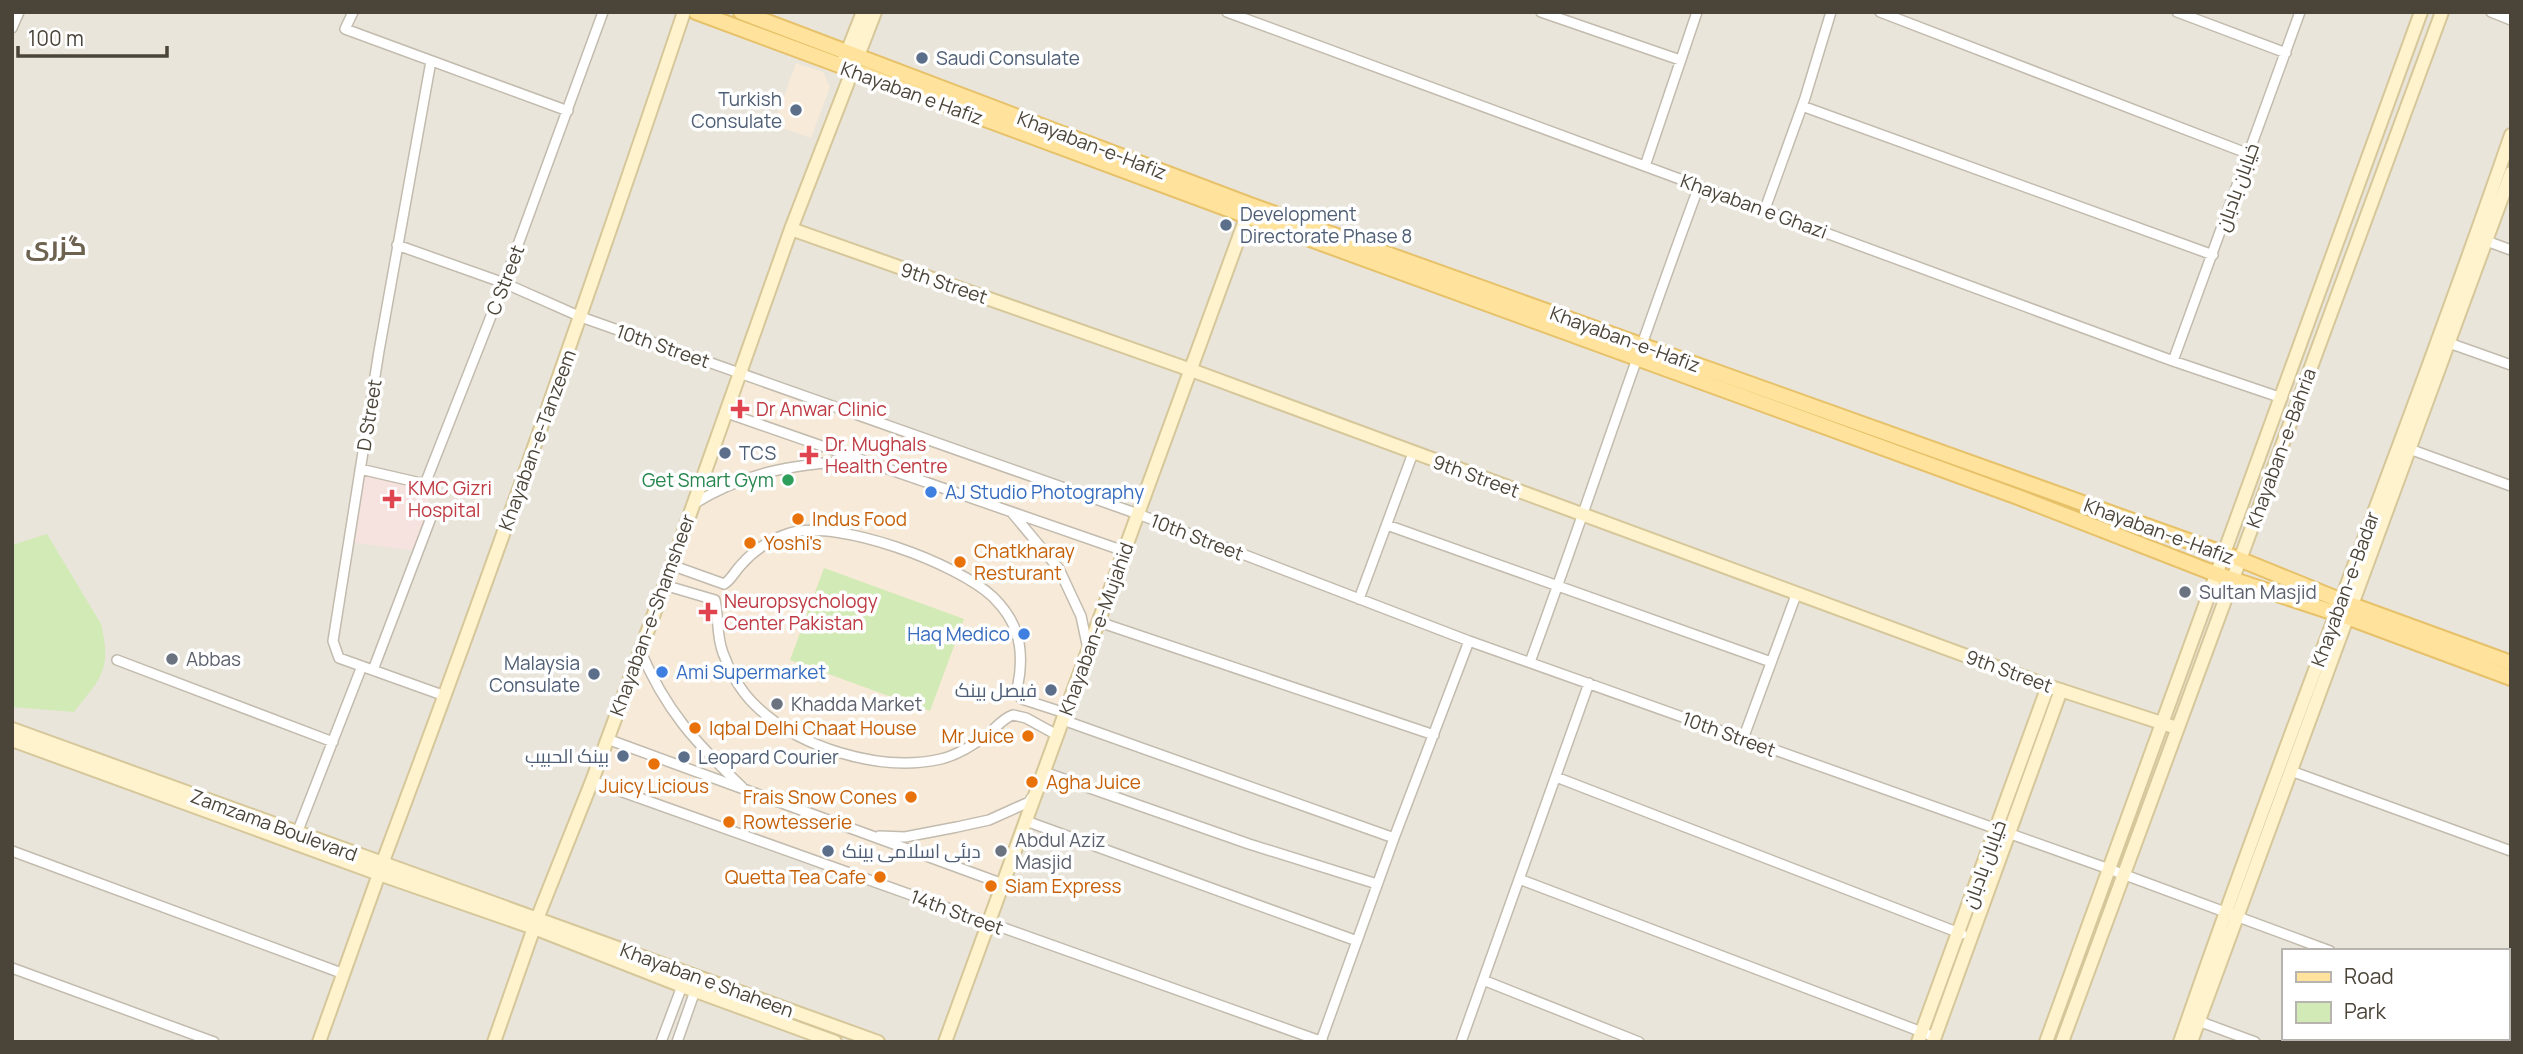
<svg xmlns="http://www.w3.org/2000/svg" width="2523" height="1054" font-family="Manrope,Cairo,sans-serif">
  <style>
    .residential { fill: #eae5da; fill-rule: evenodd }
    .commercial { fill: #f7ead8 }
    .medical { fill: #f6e3e0 }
    .green { fill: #d2eab5 }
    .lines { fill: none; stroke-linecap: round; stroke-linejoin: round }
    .street-casing { stroke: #c2bbae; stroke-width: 12 }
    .secondary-casing { stroke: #d6c79b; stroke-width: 16 }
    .primary-casing { stroke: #e6c16a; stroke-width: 18 }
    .street { stroke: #fff; stroke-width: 9 }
    .secondary { stroke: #fff3cd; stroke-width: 12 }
    .primary { stroke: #ffe39c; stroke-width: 14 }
    .service-dot { fill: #5c6f8a; stroke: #fff; stroke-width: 2.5 }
    .health-dot { fill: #e0444e; stroke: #fff; stroke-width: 2.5 }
    .leisure-dot { fill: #2e9e5b; stroke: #fff; stroke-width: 2.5 }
    .shop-dot { fill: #3f7fe0; stroke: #fff; stroke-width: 2.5 }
    .food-dot { fill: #e8710a; stroke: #fff; stroke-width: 2.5 }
    .worship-dot { fill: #6b7280; stroke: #fff; stroke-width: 2.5 }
    .labels { text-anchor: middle; stroke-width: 7; stroke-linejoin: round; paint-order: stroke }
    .service-label { font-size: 19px; fill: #4e5e75; stroke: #fff; text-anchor: start }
    .street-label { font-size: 19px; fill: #4b4439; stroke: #fff }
    .health-label { font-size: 19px; fill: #be3a42; stroke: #fff; text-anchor: start }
    .leisure-label { font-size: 19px; fill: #27864d; stroke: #fff; text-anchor: end }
    .shop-label { font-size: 19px; fill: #366cbe; stroke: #fff; text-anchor: start }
    .food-label { font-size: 19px; fill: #c56008; stroke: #fff; text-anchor: start }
    .worship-label { font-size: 19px; fill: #5b616d; stroke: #fff; text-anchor: start }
    .district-label { font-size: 26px; font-weight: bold; fill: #6e6250; stroke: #fff }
  </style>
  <rect width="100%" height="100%" fill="#f6f3ec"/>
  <path class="residential" d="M 12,12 L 2511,12 L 2511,1042 L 12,1042 ZM 2283,951 L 2507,951 L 2507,1038 L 2283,1038 Z"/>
  <path class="commercial" d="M 796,63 L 823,72 L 830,87 L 811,138 L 774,125 Z
    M 741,374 L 1138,514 L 989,923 L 592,781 Z"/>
  <path class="medical" d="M 360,469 L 425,484 L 432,515 L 418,551 L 349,542 Z"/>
  <path class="green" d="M 47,534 L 101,624 C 112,671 101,677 74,712 L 12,707 L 12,545 Z
    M 824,568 L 964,619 L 930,711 L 790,660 Z"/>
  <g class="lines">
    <defs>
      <path id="street" d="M 353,12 L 345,29 L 568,111
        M 1227,12 L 2173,361 L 2282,398
        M 1541,12 L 1680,60
        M 1880,12 L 2249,154
        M 2177,12 L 2286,53
        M 2491,12 L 2511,20
        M 12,28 L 19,12
        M 431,61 L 379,351 L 333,641 L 339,658 L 445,696
        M 1802,106 L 2213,255
        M 1645,166 L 1697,12
        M 1765,209 L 1805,98 L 1831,12
        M 2481,239 L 2511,250
        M 397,245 L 504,283 L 581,317 L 1138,514 L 1469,641 L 2109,869 L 2330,951
        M 2449,343 L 2511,365
        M 2173,361 L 2300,12
        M 727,413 L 1124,551
        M 2404,447 L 2511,486
        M 360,469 L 425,484 L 504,283 L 603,12
        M 692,505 C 746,471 794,465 855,460
        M 1013,514 L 1059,569 L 1081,616 L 1088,649
        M 1387,525 L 1771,662
        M 671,565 L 724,584 C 731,580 735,571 741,565 C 754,550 771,539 790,533 C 838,519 957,563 993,597 C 1002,606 1012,619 1016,632 C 1020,643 1021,657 1020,669 C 1020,678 1016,686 1018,695 L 1022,699 L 1065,713
        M 664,585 L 715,600 C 719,617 716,635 723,653 C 729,670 740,690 753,703 C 796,747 880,773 941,759 C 957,755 975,744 988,734 C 996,728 1003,718 1013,715 L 1026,718 L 1057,735
        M 1359,599 L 1413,453
        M 1099,622 L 1434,735
        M 640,650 C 666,711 695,742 742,787
        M 117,660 L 333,742
        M 1530,662 C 1588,504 1640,344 1699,186
        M 373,670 L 432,515
        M 1063,720 L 1394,838
        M 607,739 L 1003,884
        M 1743,739 L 1796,595
        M 2291,771 L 2511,851
        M 1044,772 L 1249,844 L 1377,884
        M 1556,777 L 1962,934
        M 592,781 L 1323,1042
        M 1026,821 L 1357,941
        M 297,833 L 362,666
        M 879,836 L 905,837 L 957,827 L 989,820 L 1029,802 L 1032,797
        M 12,851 L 344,974
        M 1519,879 L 1935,1037
        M 12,968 L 214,1042
        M 1483,980 L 1639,1042
        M 2507,1016 L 2511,1018
        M 2193,1019 L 2255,1042
        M 1321,1041 L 1394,838 L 1469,641
        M 661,1042 L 682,986
        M 677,1042 L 695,991
        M 1461,1042 L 1589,683"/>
      <path id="secondary" d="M 844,60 L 863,12
        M 791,229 L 1191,370 L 2048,686 L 2177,728
        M 12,729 L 878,1042
        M 12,740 L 379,874 L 534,928 L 682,986 L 835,1042
        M 382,864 C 488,582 588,298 684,12
        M 319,1042 L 379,874
        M 494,1042 L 537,919 L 592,781 L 668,576 L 791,229 L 875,12
        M 945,1042 L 1250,207
        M 1918,1042 L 2048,686
        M 1933,1042 L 2061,690
        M 2046,1042 L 2421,12
        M 2062,1042 L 2442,12
        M 2180,1042 C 2285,738 2406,439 2511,135
        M 2191,1042 L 2511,173"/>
      <path id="primary" d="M 696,12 L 1247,216 L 2018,497 L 2216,574 L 2347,617 L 2511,678
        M 741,12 L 1250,205 L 2239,559 L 2352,605 L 2511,663"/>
    </defs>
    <use href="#street" class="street-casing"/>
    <use href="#secondary" class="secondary-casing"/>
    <use href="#primary" class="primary-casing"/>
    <use href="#street" class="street"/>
    <use href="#secondary" class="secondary"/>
    <use href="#primary" class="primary"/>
  </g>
  <g class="service-dot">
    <circle cx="922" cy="58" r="7"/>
    <circle cx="796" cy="110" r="7"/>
    <circle cx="1226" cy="225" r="7"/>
    <circle cx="725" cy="453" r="7"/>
    <circle cx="594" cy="674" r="7"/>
    <circle cx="1051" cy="690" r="7"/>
    <circle cx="623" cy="756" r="7"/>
    <circle cx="684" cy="757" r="7"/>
    <circle cx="828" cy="851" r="7"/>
  </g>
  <g class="health-dot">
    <path d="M736.5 398.5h7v7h7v7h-7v7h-7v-7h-7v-7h7z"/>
    <path d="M805.5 444.5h7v7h7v7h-7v7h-7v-7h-7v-7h7z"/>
    <path d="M388.5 488.5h7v7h7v7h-7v7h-7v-7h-7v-7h7z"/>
    <path d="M704.5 601.5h7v7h7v7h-7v7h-7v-7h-7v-7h7z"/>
  </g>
  <circle class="leisure-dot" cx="788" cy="480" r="7"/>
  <g class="shop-dot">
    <circle cx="931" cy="492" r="7"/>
    <circle cx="1024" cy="634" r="7"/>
    <circle cx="662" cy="672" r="7"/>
  </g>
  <g class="food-dot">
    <circle cx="798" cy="519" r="7"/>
    <circle cx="750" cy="543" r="7"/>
    <circle cx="960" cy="562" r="7"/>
    <circle cx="695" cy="728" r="7"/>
    <circle cx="1028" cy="736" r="7"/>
    <circle cx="654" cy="764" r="7"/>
    <circle cx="1032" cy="782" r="7"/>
    <circle cx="911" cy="797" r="7"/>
    <circle cx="729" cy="822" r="7"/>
    <circle cx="880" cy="877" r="7"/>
    <circle cx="991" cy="886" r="7"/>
  </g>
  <g class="worship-dot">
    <circle cx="2185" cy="592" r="7"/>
    <circle cx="172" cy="659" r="7"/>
    <circle cx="777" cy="704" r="7"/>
    <circle cx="1001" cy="851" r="7"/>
  </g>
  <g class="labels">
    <g class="service-label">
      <text x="936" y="65">Saudi Consulate</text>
      <text x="782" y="106" text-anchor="end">Turkish<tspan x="782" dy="22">Consulate</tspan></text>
      <text x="1240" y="221">Development<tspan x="1240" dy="22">Directorate Phase 8</tspan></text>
      <text x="739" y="460">TCS</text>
      <text x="580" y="670" text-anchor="end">Malaysia<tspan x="580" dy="22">Consulate</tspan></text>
      <text x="1037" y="697" text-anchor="end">فیصل بینک</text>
      <text x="609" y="763" text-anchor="end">بينک الحبيب</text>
      <text x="698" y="764">Leopard Courier</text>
      <text x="842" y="858">دبئی اسلامی بینک</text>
    </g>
    <g class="street-label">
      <text transform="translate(912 93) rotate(20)" y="7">Khayaban e Hafiz</text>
      <text transform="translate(1092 145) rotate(21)" y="7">Khayaban-e-Hafiz</text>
      <text transform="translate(2237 187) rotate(-70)" y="7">خیابان بادبان</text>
      <text transform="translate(1754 206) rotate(20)" y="7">Khayaban e Ghazi</text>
      <text transform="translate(505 280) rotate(-69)" y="7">C Street</text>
      <text transform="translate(944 283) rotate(19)" y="7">9th Street</text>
      <text transform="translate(1625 339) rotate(20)" y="7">Khayaban-e-Hafiz</text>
      <text transform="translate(663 346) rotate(19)" y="7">10th Street</text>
      <text transform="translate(369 415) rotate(-81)" y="7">D Street</text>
      <text transform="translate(537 440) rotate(-70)" y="7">Khayaban-e-Tanzeem</text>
      <text transform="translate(2281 448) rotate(-70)" y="7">Khayaban-e-Bahria</text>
      <text transform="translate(1476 476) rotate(20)" y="7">9th Street</text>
      <text transform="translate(2159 531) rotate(20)" y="7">Khayaban-e-Hafiz</text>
      <text transform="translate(1197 537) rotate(21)" y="7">10th Street</text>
      <text transform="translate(2345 589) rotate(-70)" y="7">Khayaban-e-Badar</text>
      <text transform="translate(652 615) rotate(-70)" y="7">Khayaban-e-Shamsheer</text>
      <text transform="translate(1096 629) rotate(-70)" y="7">Khayaban-e-Mujahid</text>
      <text transform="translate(2009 671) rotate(20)" y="7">9th Street</text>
      <text transform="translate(1729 734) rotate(20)" y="7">10th Street</text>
      <text transform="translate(274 825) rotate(20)" y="7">Zamzama Boulevard</text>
      <text transform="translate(1984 864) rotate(-70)" y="7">خیابان بادبان</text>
      <text transform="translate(957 912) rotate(20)" y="7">14th Street</text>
      <text transform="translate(707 980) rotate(20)" y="7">Khayaban e Shaheen</text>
    </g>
    <g class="health-label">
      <text x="756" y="416">Dr Anwar Clinic</text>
      <text x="825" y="451">Dr. Mughals<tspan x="825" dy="22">Health Centre</tspan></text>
      <text x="408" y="495">KMC Gizri<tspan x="408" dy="22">Hospital</tspan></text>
      <text x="724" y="608">Neuropsychology<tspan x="724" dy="22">Center Pakistan</tspan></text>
    </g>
    <g class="leisure-label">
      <text x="774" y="487">Get Smart Gym</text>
    </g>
    <g class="shop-label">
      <text x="945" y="499">AJ Studio Photography</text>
      <text x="1010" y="641" text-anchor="end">Haq Medico</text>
      <text x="676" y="679">Ami Supermarket</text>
    </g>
    <g class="food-label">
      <text x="812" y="526">Indus Food</text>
      <text x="764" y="550">Yoshi's</text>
      <text x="974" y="558">Chatkharay<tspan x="974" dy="22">Resturant</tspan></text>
      <text x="709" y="735">Iqbal Delhi Chaat House</text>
      <text x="1014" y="743" text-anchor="end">Mr Juice</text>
      <text x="1046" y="789">Agha Juice</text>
      <text x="654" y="793" text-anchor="middle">Juicy Licious</text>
      <text x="897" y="804" text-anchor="end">Frais Snow Cones</text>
      <text x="743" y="829">Rowtesserie</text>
      <text x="866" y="884" text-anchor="end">Quetta Tea Cafe</text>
      <text x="1005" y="893">Siam Express</text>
    </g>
    <g class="worship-label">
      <text x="2199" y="599">Sultan Masjid</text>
      <text x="186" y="666">Abbas</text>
      <text x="791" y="711">Khadda Market</text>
      <text x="1015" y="847">Abdul Aziz<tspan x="1015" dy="22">Masjid</tspan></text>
    </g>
    <g class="district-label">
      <text x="56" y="255">گزری</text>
    </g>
  </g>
  <rect width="2523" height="1054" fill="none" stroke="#4b4439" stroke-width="28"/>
  <rect x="2282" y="949" width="228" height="91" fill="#ffffff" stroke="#b7b4b0" stroke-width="2"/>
  <rect x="2296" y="972" width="35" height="10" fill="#ffe39c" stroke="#b7b4b0" stroke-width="2"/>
  <text x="2344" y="984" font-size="21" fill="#4b4439">Road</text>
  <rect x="2296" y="1002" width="35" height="21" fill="#d2eab5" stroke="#b7b4b0" stroke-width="2"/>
  <text x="2344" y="1019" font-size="21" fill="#4b4439">Park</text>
  <path d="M18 46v10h149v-10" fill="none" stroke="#4b4439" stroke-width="3.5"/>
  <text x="28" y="46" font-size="21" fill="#4b4439" stroke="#ffffff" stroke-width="5" paint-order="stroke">100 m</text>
</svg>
